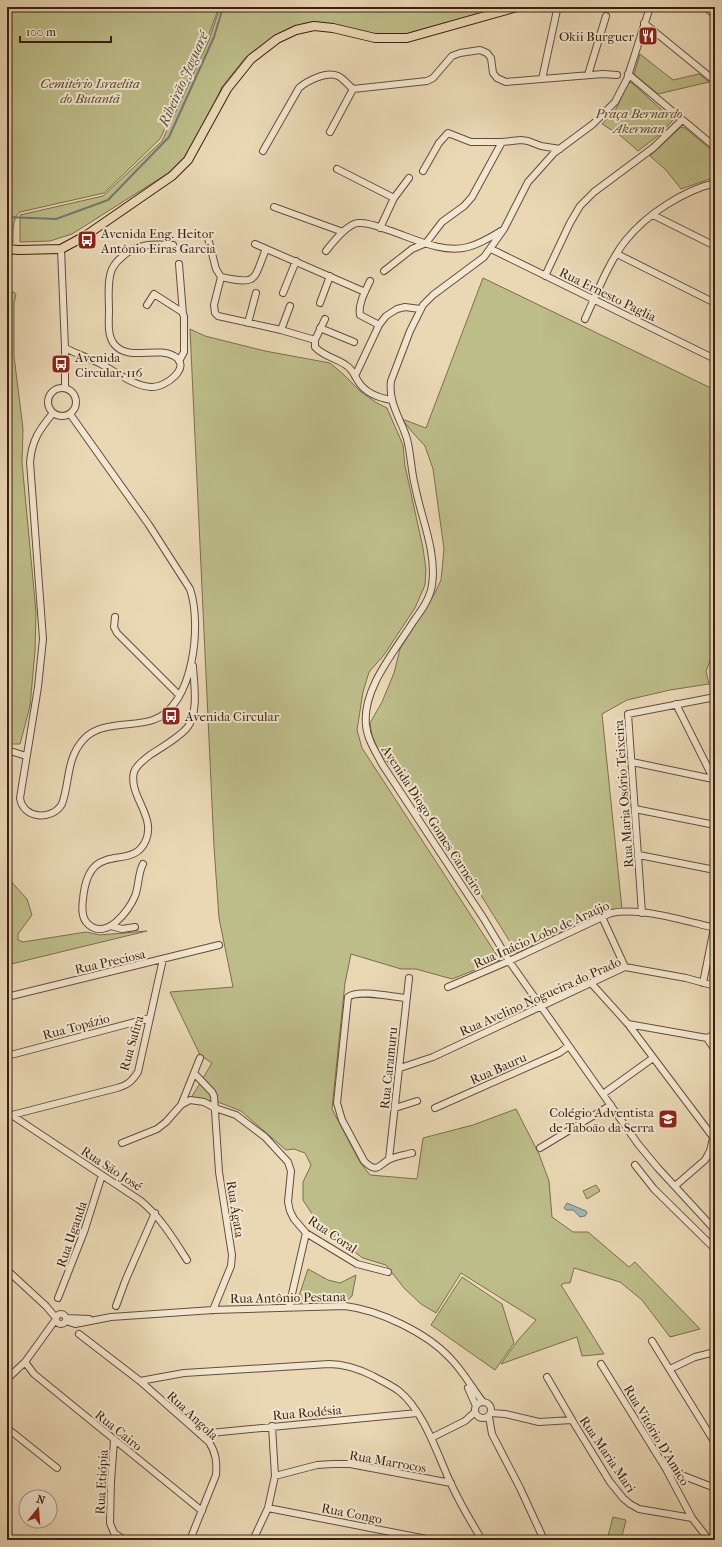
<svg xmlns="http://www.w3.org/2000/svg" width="722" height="1547" font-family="'IM FELL French Canon',serif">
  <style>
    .green { fill: #bdbd89; stroke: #7c6e4e }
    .water { fill: #9ab8b6; stroke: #747a74 }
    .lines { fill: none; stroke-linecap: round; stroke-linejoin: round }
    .stream { stroke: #747a74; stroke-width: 2 }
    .minor-casing { stroke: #674c3b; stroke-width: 8 }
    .major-casing { stroke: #3b1e12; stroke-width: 10 }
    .minor { stroke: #f1e6cf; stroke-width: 6 }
    .major { stroke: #ead8b5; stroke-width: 8 }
    .labels { text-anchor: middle; stroke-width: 4; stroke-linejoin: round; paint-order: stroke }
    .poi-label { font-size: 13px; fill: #3b1e12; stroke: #f1e6cf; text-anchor: start }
    .park-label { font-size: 13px; font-style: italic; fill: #5c4630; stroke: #f1e6cf }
    .street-label { font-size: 13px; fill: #3b1e12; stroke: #f1e6cf }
    .water-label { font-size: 14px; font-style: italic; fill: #584c43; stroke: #f1e6cf }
  </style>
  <rect width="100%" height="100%" fill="#ead8b5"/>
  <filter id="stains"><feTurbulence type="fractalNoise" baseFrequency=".005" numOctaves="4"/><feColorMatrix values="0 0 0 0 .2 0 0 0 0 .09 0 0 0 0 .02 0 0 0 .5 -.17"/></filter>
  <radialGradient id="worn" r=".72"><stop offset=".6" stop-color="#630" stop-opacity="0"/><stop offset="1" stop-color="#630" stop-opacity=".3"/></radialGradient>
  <path class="green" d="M 7,7 L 219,7 L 208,37 L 160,139 L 104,193 L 20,212 C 12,217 13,234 13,243 L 7,243 Z
    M 220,7 L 504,7 L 406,34 L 375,37 L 343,30 L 303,30 L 273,38 L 245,58 L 222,87 L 194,148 L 170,172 L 72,234 L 50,241 L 20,242 L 20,215 L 103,196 L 162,141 L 209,40 Z
    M 640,54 L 673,80 L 699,74 L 709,82 L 658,94 L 634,74 Z
    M 629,82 L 632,83 L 673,120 L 660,134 L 638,151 L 621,136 L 602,124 L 616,109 Z
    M 681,127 L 685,128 L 715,153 L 715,177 L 681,189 L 666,170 L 650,156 Z
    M 483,278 L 715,390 L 715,649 L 706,671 L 709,684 L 670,690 L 627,700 L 602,714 L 622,909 L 602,912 L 592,918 L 517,953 L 444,836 L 373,743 L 370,723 L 382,702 L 394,673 L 400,649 L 434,595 L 441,580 L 444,549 L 433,469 L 425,446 L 412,432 L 402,419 L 426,428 Z
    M 14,292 L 16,294 L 14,303 L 14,356 L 23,429 L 22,462 L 36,612 L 35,651 L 30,706 L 20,744 L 12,744 L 7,743 L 7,293 Z
    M 190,329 L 205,336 L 265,351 L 330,363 L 343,374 L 360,391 L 377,403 L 387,408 L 403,445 L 405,466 L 423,548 L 426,569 L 425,585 L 415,608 L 384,655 L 369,672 L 363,692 L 357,730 L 362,748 L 500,960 L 452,979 L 416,969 L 401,969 L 351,954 L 345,983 L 332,1109 L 360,1162 L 370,1175 L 417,1179 L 423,1138 L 473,1125 L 516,1109 L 539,1154 L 549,1181 L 552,1217 L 573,1232 L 588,1232 L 629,1267 L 635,1262 L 700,1329 L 670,1337 L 642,1300 L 620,1282 L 574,1268 L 570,1283 L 565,1283 L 561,1285 L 604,1354 L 582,1356 L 577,1337 L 501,1364 L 519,1339 L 536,1320 L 461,1273 L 436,1313 L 421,1304 L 404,1288 L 386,1265 L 363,1258 L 330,1235 L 316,1220 L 303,1200 L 303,1182 L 311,1165 L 305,1153 L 294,1149 L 286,1150 L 241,1111 L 218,1102 L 191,1098 L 212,1063 L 200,1055 L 170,992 L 233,987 L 219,918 L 214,847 Z
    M 7,877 L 27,899 L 32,915 L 18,934 L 18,940 L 23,942 L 86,932 L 100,935 L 147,931 L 7,965 Z
    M 596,1185 L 600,1191 L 587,1199 L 583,1191 Z
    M 308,1269 L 328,1280 L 340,1283 L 356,1275 L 352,1296 L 349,1299 L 338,1298 L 331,1301 L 297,1302 Z
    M 462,1277 L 502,1304 L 514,1343 L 495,1370 L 431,1325 Z
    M 613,1517 L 626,1520 L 621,1540 L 607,1540 Z"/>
  <path class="water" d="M 567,1203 L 586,1211 L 587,1213 L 585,1216 L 580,1217 L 573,1210 L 566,1210 L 564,1208 Z"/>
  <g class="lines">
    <path class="stream" d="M 7,217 L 56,219 L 108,200 L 169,137 L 214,37 L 223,7"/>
    <defs>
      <path id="minor" d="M 650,7 L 627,79 L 615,102 L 593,124 L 554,153 L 528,182 L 504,229 L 484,257 L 433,295 L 423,305 L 410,331 L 391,381 C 388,403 401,419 407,439 C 411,454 411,471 415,486 C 421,518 437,552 432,585 C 430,599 421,611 413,622 C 395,651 362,689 366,725 C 367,739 376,752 382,764 L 484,919 L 509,961 L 638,1144 L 657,1167 L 715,1230
        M 705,7 L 715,15
        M 644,23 L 715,81
        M 628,74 L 715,147
        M 588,75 L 606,16
        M 542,79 L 557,10
        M 330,132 L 353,89
        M 263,151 L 299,88 C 307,81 326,71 338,76 C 343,78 349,86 353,89 L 427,81 L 433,78 L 452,56 L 460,53 L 480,50 L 487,53 L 491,58 L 493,73 L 497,78 L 506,82 L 603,74 L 617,75
        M 337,169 L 394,198
        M 423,171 L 439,143 L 448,133 L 471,142 L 502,142 L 521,140 L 528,141 L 541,146 L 560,149
        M 274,207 L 343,232
        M 653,215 L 715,246
        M 380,228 L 394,198 L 409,178
        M 208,238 L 216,269 L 221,277 C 258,285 253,281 266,249
        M 255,244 L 365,292
        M 61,249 L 65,348 L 65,388
        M 491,249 L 715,359
        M 326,251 C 333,242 347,224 358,223 C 368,222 379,227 388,230 C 413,238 442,254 468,247 C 480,244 491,237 501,231
        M 617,254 L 715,303
        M 179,264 L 183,314
        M 384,271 L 412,249 L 426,243 L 442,222 L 464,206 L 472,197 L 502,142
        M 545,276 L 570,223 L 580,206 L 594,192 L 653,148 L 682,120
        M 221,277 L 214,305 L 215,313 L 218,316 L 281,330 L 315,340
        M 370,281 C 365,292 358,304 360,315 L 379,325
        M 283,293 L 296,261
        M 320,303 L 330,276
        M 147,305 L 154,294 L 182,312 L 184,316 L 184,352 L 179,361
        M 325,319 L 315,340 L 315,347 C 324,357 337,358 347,366 C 353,370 354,375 358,381 C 365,393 379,398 392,400
        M 585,319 C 596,295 609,261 626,240 C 647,214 683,191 715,183
        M 248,323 L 256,293
        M 320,328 L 354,342
        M 281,330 L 290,306
        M 65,348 C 77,354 89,358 101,364 C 116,372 134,386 151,387 C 166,388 193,366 174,356 C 157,346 128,362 114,344 C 107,335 109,321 109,311 C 109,298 107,281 112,269 C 114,265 118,260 122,257 C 137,243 153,244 173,245
        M 355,376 L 379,325 L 386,316 L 397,309 L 405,307 L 420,309
        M48 402a14 14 0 1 1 28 0a14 14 0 1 1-28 0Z
        M 53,413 C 39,430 32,440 30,462 L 43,639 L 38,687 L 20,798 C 23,819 52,821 62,804 C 70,782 66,758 84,739 C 100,721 132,727 153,720 C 194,706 202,624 190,589 L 149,525 L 70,414
        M 115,617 L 114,627 L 117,633 L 179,695
        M 676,704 L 715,782
        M 7,750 L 26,756
        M 632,762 L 713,779
        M 635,809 L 715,825
        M 639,855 L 715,870
        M 143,864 C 138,873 139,886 135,896 C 129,911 106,941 88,924 C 81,918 82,907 83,899 C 89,836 132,874 146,840 C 156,816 128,795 134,772 C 137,764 144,760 150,755 C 162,747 177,739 187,728 C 199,713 194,684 193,666
        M 642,913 L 628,714 L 715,697
        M 602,917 L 625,967
        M 111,926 L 122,929 L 135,927
        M 591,983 L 628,1024 L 713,1137
        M 703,983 L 714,928
        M 448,987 L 509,961 L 611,913 C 642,907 685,921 715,928
        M 7,997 L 219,945
        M 406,998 C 393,997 358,989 348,997 L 337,1103 L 342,1120 L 364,1161 C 378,1175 379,1164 390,1159 C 397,1156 405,1155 412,1153
        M 628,1024 L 707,1038 L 715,1034
        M 707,1038 L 715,1050
        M 7,1056 L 150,1018
        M 400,1068 L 433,1057 L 625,967 L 686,978 L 715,986
        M 194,1073 L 212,1092 L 214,1096 L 219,1172 L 232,1255 L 231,1266 L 213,1310
        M 603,1094 L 653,1058
        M 181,1105 L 200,1058
        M 395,1108 L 417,1101
        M 435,1108 L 559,1053 L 569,1046
        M 7,1112 L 141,1201 C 161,1218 173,1238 187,1260
        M 12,1115 L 117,1088 C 128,1085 132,1081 138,1072 L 163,959
        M 122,1143 L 157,1129 L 166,1122 L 181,1105 L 190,1100 L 204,1102 L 215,1108 L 236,1115 L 265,1137 L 288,1162 L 291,1171 L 288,1202 L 290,1211 L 294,1219 L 306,1233 L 357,1264 L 388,1272
        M 540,1148 L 611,1105
        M 389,1159 L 409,978
        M 635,1165 L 654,1189 L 715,1249
        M 675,1186 L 705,1160 L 710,1151 L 715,1130
        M 7,1270 L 46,1306 L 56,1318
        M 58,1298 L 84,1232 L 102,1175
        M 116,1306 L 126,1279 L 155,1213
        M 289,1307 L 306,1233
        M56 1319a5 5 0 1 1 10 0a5 5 0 1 1-10 0Z
        M 66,1318 L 89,1319
        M 66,1321 L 75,1324 L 111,1317 L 213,1310 L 345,1306 C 379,1310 427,1333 450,1358 C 463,1371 472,1388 483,1402
        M 79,1334 L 140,1381 L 209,1442 C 216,1453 217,1462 216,1475 L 190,1540
        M 652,1341 L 715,1443
        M 25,1362 L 34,1374 L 202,1511
        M 601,1364 L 666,1469 L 692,1518
        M 670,1369 L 695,1357 L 715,1352
        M 547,1377 L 572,1420 L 610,1482 L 623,1498 L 630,1504 L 639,1509 L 692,1518 L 709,1540
        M 7,1379 L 25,1362 L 56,1319
        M 140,1381 L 184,1373 L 329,1364 C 345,1364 359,1369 373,1376 C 382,1381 391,1385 399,1391 C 424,1411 438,1456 451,1484 C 460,1503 471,1522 482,1540
        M 468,1388 L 476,1406
        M475 1410a8 8 0 1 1 16 0a8 8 0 1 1-16 0Z
        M 491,1413 L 505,1414 L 539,1422 L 572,1420
        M 489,1417 L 492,1434 L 520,1488 L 544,1540
        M 7,1428 L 57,1468
        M 200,1434 L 417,1413
        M 431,1438 L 465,1421 L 475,1412
        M 114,1441 L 111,1481 L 110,1523 L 114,1533 L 125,1540
        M 666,1469 L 715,1488
        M 275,1476 L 317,1465 L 333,1464 L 350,1464 L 451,1483
        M 268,1508 L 432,1540
        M 7,1534 L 13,1540
        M 253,1540 L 268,1508 L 275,1476 L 272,1426"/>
      <path id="major" d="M 7,249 L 19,250 L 61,249 L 85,236 L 172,176 L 188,160 L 227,89 L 251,59 L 277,39 L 296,30 L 314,26 L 333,28 L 375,38 L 407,38 L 517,7"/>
    </defs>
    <use href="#minor" class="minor-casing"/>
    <use href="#major" class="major-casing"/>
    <use href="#minor" class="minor"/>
    <use href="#major" class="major"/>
  </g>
  <defs>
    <symbol id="restaurant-square" viewBox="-11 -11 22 22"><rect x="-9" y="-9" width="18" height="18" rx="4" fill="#8f2418" stroke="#f1e6cf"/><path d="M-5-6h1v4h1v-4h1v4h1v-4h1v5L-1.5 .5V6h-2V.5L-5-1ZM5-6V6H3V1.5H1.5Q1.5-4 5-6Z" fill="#fff"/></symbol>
    <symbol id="bus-square" viewBox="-11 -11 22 22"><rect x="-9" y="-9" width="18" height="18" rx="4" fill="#8f2418" stroke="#f1e6cf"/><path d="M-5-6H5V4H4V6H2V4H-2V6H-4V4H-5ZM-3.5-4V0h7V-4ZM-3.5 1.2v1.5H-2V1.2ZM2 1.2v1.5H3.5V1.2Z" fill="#fff"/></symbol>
    <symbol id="school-square" viewBox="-11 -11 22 22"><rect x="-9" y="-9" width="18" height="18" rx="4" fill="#8f2418" stroke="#f1e6cf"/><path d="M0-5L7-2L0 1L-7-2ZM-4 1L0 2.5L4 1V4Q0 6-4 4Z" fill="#fff"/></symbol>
  </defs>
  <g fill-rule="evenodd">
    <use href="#restaurant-square" x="637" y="25" width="22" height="22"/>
    <use href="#bus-square" x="76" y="229" width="22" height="22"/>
    <use href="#bus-square" x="50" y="353" width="22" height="22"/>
    <use href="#bus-square" x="160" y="705" width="22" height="22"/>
    <use href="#school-square" x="657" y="1108" width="22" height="22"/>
  </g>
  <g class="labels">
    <g class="poi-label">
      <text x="634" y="41" text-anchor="end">Okii Burguer</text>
      <text x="101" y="238">Avenida Eng. Heitor<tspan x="101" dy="15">Antônio Eiras Garcia</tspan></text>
      <text x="75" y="362">Avenida<tspan x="75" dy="15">Circular, 116</tspan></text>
      <text x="185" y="721">Avenida Circular</text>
      <text x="654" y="1117" text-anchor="end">Colégio Adventista<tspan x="654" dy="15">de Taboão da Serra</tspan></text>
    </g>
    <g class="park-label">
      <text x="90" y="88">Cemitério Israelita<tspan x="90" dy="15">do Butantã</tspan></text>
      <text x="639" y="118">Praça Bernardo<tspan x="639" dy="15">Akerman</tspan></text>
    </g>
    <g class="street-label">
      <text transform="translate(608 294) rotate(26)" y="5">Rua Ernesto Paglia</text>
      <text transform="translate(623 794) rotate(-94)" y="5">Rua Maria Osório Teixeira</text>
      <text transform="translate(433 820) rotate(57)" y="5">Avenida Diogo Gomes Carneiro</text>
      <text transform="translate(541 934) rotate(-24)" y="5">Rua Inácio Lobo de Araújo</text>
      <text transform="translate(110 961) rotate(-13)" y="5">Rua Preciosa</text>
      <text transform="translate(540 996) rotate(-24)" y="5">Rua Avelino Nogueira do Prado</text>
      <text transform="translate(76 1026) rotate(-15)" y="5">Rua Topázio</text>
      <text transform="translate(131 1043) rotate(-74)" y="5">Rua Safira</text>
      <text transform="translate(388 1068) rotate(-84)" y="5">Rua Caramuru</text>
      <text transform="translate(498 1068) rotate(-24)" y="5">Rua Bauru</text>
      <text transform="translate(112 1168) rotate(33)" y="5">Rua São José</text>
      <text transform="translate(236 1209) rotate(81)" y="5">Rua Ágata</text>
      <text transform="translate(71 1234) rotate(-71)" y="5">Rua Uganda</text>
      <text transform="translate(333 1234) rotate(34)" y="5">Rua Coral</text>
      <text transform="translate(288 1297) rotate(-1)" y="5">Rua Antônio Pestana</text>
      <text transform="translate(307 1412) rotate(-5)" y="5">Rua Rodésia</text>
      <text transform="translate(193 1415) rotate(43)" y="5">Rua Angola</text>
      <text transform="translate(119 1430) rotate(39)" y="5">Rua Cairo</text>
      <text transform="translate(657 1435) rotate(59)" y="5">Rua Vitório D'Amico</text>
      <text transform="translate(608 1454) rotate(56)" y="5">Rua Maria Mari</text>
      <text transform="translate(388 1461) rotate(10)" y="5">Rua Marrocos</text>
      <text transform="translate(101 1482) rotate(-87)" y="5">Rua Etiópia</text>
      <text transform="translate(352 1513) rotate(11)" y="5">Rua Congo</text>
    </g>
    <g class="water-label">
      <text transform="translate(183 79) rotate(-66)" y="5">Ribeirão Jaguaré</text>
    </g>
  </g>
  <rect width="722" height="1547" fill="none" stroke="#ead8b5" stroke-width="24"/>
  <rect x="8" y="8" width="706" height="1531" fill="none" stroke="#3b1e12" stroke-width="2"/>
  <rect x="12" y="12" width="698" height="1523" fill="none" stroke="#3b1e12"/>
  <g transform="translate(38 1509) rotate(17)"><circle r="19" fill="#f1e6cf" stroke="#a89683"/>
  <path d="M0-3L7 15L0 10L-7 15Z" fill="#8f2418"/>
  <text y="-6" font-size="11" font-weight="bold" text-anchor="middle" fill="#3b1e12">N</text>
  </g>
  <path d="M20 36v6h91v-6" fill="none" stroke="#3b1e12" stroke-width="2"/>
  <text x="26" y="36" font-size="12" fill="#3b1e12" stroke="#f1e6cf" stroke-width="3" paint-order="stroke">100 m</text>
  <rect width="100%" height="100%" filter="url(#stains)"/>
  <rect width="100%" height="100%" fill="url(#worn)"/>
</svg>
